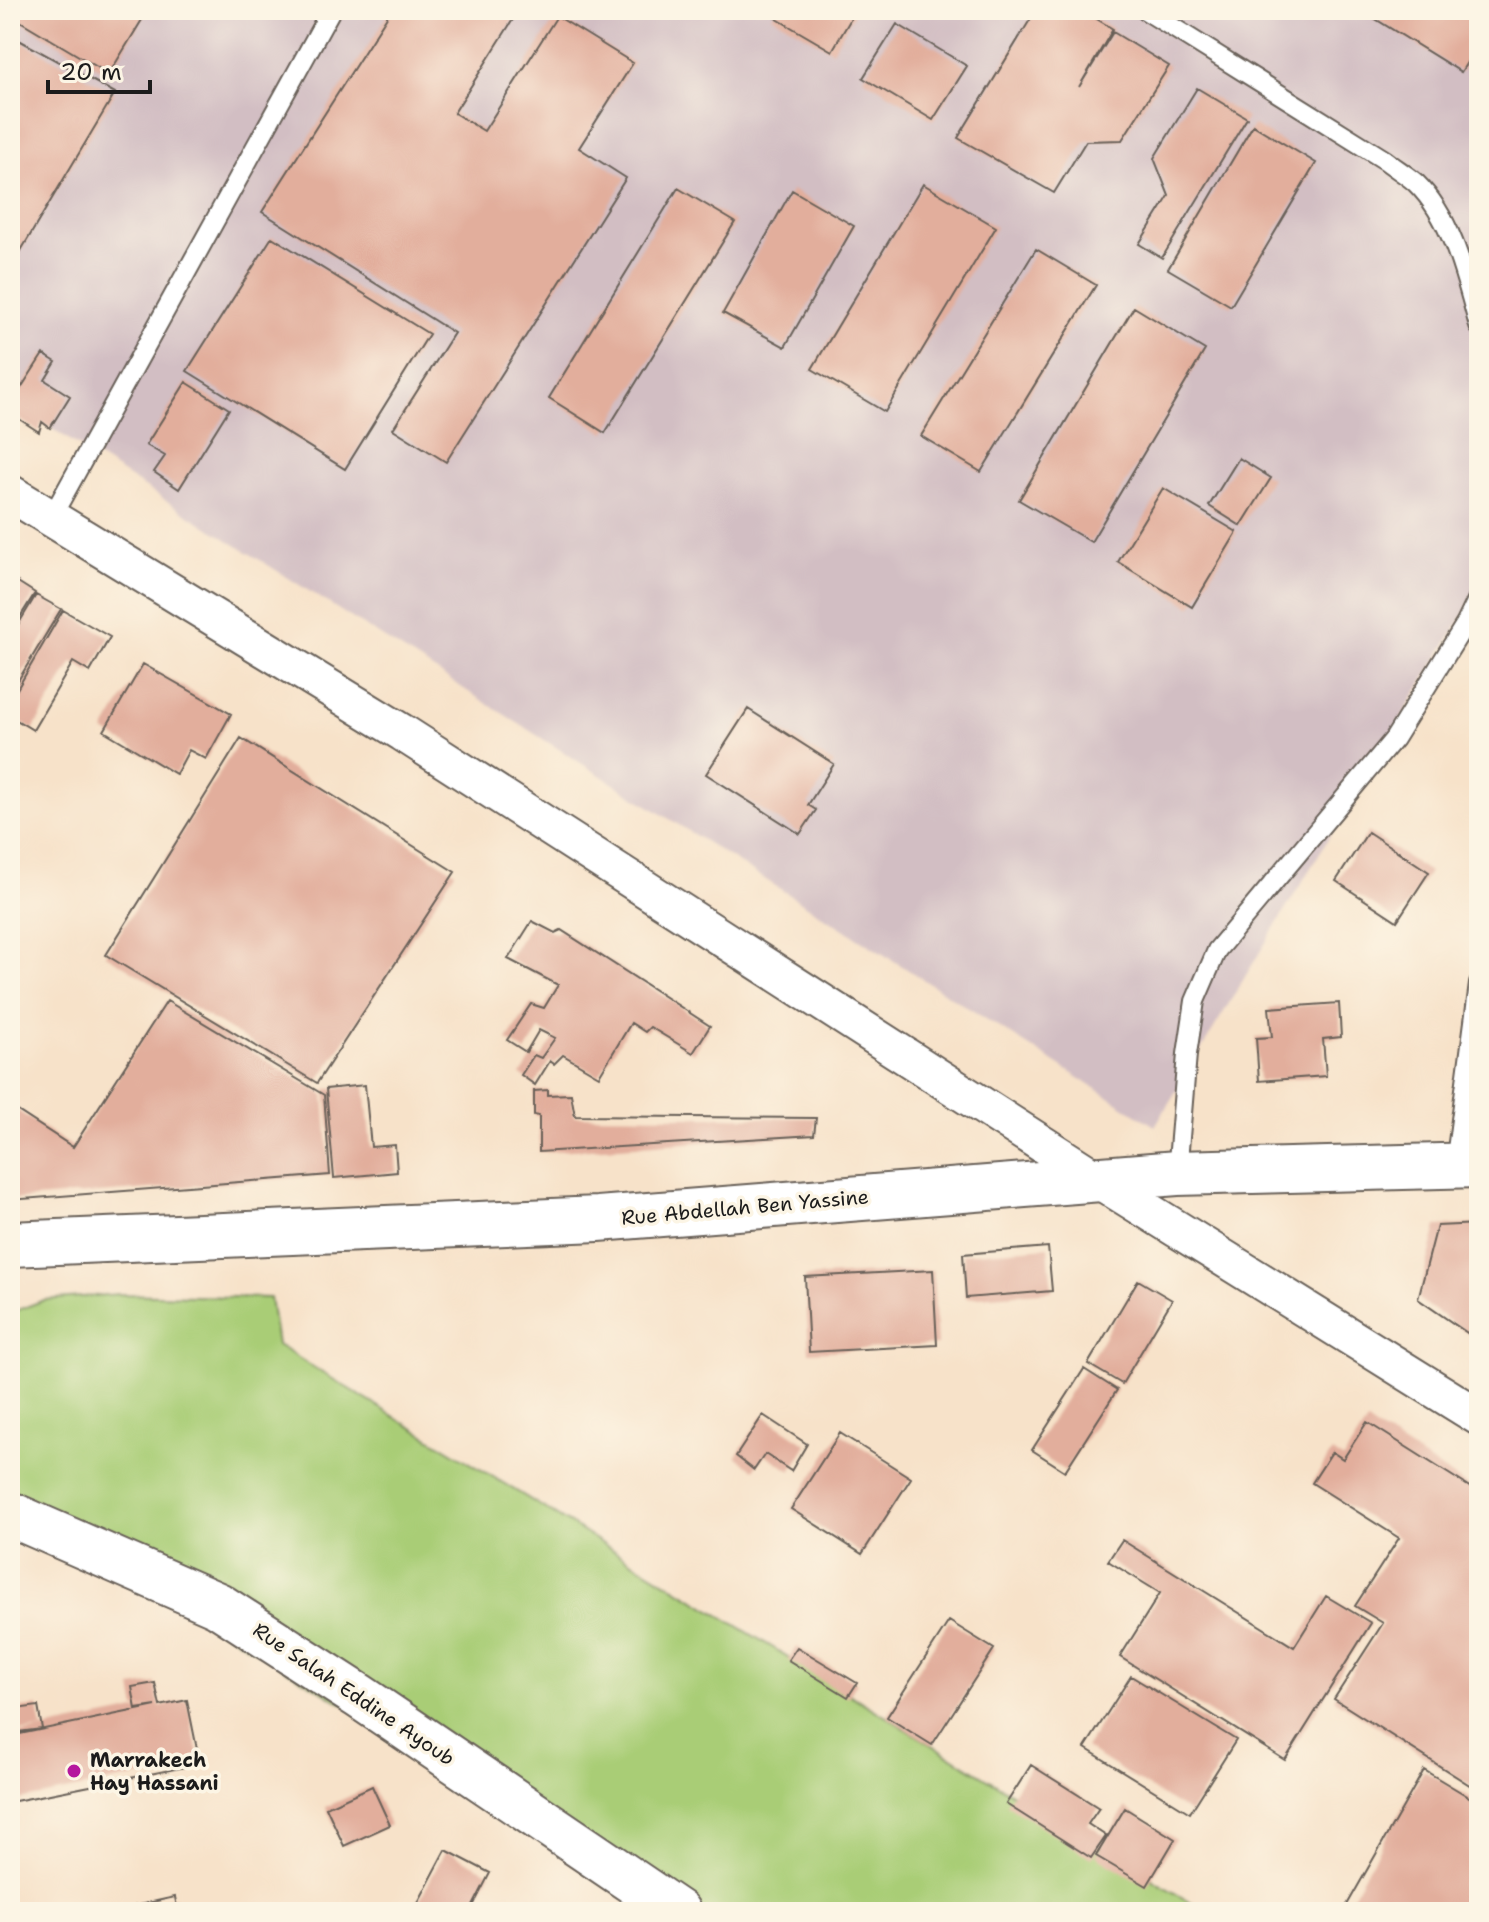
<svg xmlns="http://www.w3.org/2000/svg" width="1489" height="1922" font-family="'Shantell Sans',sans-serif">
  <style>
    .industrial { fill: #d2bec3 }
    .green { fill: #a9cd76; stroke: #627449; stroke-width: 2 }
    .building { fill: #e2ae9c }
    .lines { fill: none; stroke-linecap: round; stroke-linejoin: round }
    .lane-casing { stroke: #696159; stroke-width: 22 }
    .street-casing { stroke: #696159; stroke-width: 40 }
    .secondary-casing { stroke: #696159; stroke-width: 48 }
    .lane { stroke: #fff; stroke-width: 18 }
    .street { stroke: #fff; stroke-width: 36 }
    .secondary { stroke: #fff; stroke-width: 44 }
    .poi-dot { fill: #b5179e; stroke: #fcf5e5; stroke-width: 3 }
    .labels { text-anchor: middle; stroke-width: 7; stroke-linejoin: round; paint-order: stroke }
    .street-label { font-size: 20px; fill: #1c1c1c; stroke: #fcf5e5 }
    .poi-label { font-size: 20px; font-weight: bold; fill: #1c1c1c; stroke: #fcf5e5; text-anchor: start }
  </style>
  <rect width="100%" height="100%" fill="#fcf5e5"/>
  <filter id="ink" filterUnits="userSpaceOnUse"><feTurbulence type="fractalNoise" baseFrequency=".0125" numOctaves="2"/><feDisplacementMap in="SourceGraphic" scale="16" xChannelSelector="R" yChannelSelector="G"/><feConvolveMatrix kernelMatrix="1 2 1 2 8 2 1 2 1" color-interpolation-filters="sRGB"/></filter>
  <filter id="wash" filterUnits="userSpaceOnUse"><feTurbulence type="fractalNoise" baseFrequency=".006" numOctaves="4" result="noise"/><feDisplacementMap in="SourceGraphic" scale="32" xChannelSelector="R" yChannelSelector="G"/><feGaussianBlur stdDeviation="1.8" result="paint"/><feColorMatrix in="noise" values="0 0 0 0 0 0 0 0 0 0 0 0 0 0 0 0 0 1.4 0 .05"/><feComposite in="paint" operator="in"/></filter>
  <g filter="url(#wash)">
    <rect width="100%" height="100%" fill="#f7e2c9"/>
    <path class="industrial" d="M 10,10 L 1479,10 L 1479,589 L 1155,1126 L 10,402 Z"/>
    <path class="green" d="M 119,1294 L 270,1298 L 277,1345 L 1206,1912 L 689,1912 L 10,1503 L 10,1313 L 44,1300 Z"/>
    <g id="blocks">
      <path class="building" d="M 10,10 L 148,10 L 109,74 L 10,15 Z
        M 391,10 L 519,10 L 454,113 L 484,131 L 557,16 L 633,63 L 579,148 L 626,178 L 446,462 L 393,429 L 454,333 L 262,212 Z
        M 776,10 L 856,10 L 832,51 L 772,16 Z
        M 1036,10 L 1082,10 L 1113,29 L 1079,87 L 1113,32 L 1169,66 L 1122,140 L 1086,141 L 1054,193 L 958,138 Z
        M 1361,10 L 1479,10 L 1479,43 L 1461,72 Z
        M 897,24 L 967,66 L 933,120 L 863,78 Z
        M 10,35 L 115,93 L 10,269 Z
        M 1197,88 L 1247,118 L 1162,258 L 1139,244 L 1169,196 L 1154,158 Z
        M 1253,125 L 1316,163 L 1231,306 L 1168,269 Z
        M 923,184 L 996,227 L 885,412 L 812,369 Z
        M 678,188 L 735,222 L 605,433 L 549,398 Z
        M 792,190 L 854,226 L 785,347 L 723,313 Z
        M 272,237 L 429,334 L 345,469 L 187,371 Z
        M 1036,249 L 1096,285 L 981,472 L 921,436 Z
        M 1134,307 L 1205,350 L 1091,542 L 1019,500 Z
        M 43,354 L 56,362 L 45,380 L 70,396 L 50,428 L 42,422 L 39,432 L 10,413 L 10,405 Z
        M 186,382 L 229,409 L 179,489 L 154,472 L 165,456 L 146,445 Z
        M 1239,458 L 1271,478 L 1241,526 L 1209,506 Z
        M 1163,488 L 1237,532 L 1192,607 L 1118,562 Z
        M 10,577 L 35,593 L 10,633 Z
        M 36,595 L 61,609 L 10,694 L 10,638 Z
        M 63,610 L 110,637 L 90,672 L 73,662 L 33,730 L 10,716 L 10,694 L 13,696 Z
        M 143,664 L 231,714 L 206,759 L 189,750 L 176,774 L 104,731 Z
        M 748,709 L 834,764 L 808,805 L 816,810 L 800,834 L 706,774 Z
        M 241,738 L 455,872 L 317,1083 L 106,955 Z
        M 1368,832 L 1429,872 L 1397,921 L 1336,881 Z
        M 532,921 L 555,933 L 561,930 L 710,1026 L 693,1053 L 650,1027 L 645,1032 L 631,1023 L 599,1076 L 563,1055 L 554,1064 L 550,1061 L 535,1085 L 521,1075 L 534,1055 L 541,1058 L 555,1038 L 539,1030 L 526,1052 L 507,1040 L 531,1004 L 544,1008 L 558,985 L 508,959 Z
        M 167,1001 L 324,1095 L 330,1175 L 10,1200 L 10,1113 L 13,1108 L 73,1147 Z
        M 1339,1003 L 1341,1037 L 1323,1039 L 1326,1076 L 1259,1081 L 1256,1038 L 1272,1037 L 1269,1008 Z
        M 365,1085 L 371,1147 L 395,1145 L 397,1172 L 334,1178 L 326,1089 Z
        M 548,1090 L 548,1095 L 571,1094 L 575,1116 L 816,1118 L 814,1135 L 539,1152 L 539,1116 L 534,1115 L 534,1091 Z
        M 1479,1224 L 1479,1341 L 1418,1299 L 1437,1226 Z
        M 1048,1247 L 1052,1291 L 966,1298 L 963,1254 Z
        M 933,1270 L 937,1345 L 809,1352 L 805,1277 Z
        M 1138,1280 L 1172,1300 L 1122,1384 L 1088,1364 Z
        M 1084,1369 L 1117,1390 L 1065,1471 L 1032,1450 Z
        M 763,1415 L 807,1444 L 791,1471 L 765,1454 L 754,1470 L 736,1456 Z
        M 1367,1422 L 1479,1493 L 1479,1791 L 1334,1699 L 1383,1623 L 1355,1606 L 1399,1538 L 1312,1483 L 1332,1452 L 1343,1459 Z
        M 840,1433 L 911,1478 L 862,1554 L 791,1509 Z
        M 1122,1540 L 1294,1647 L 1326,1596 L 1371,1623 L 1285,1760 L 1120,1657 L 1160,1593 L 1108,1561 Z
        M 949,1621 L 994,1649 L 932,1745 L 887,1717 Z
        M 797,1647 L 857,1683 L 848,1697 L 788,1660 Z
        M 1131,1676 L 1236,1740 L 1190,1813 L 1085,1748 Z
        M 155,1683 L 160,1706 L 187,1700 L 200,1764 L 10,1802 L 10,1736 L 156,1706 L 136,1709 L 132,1687 Z
        M 38,1706 L 42,1729 L 18,1732 L 15,1709 Z
        M 1031,1765 L 1099,1808 L 1088,1824 L 1106,1836 L 1091,1858 L 1006,1804 Z
        M 1424,1770 L 1479,1803 L 1479,1912 L 1343,1912 Z
        M 372,1786 L 390,1825 L 344,1846 L 326,1807 Z
        M 1125,1808 L 1175,1839 L 1147,1886 L 1096,1856 Z
        M 446,1850 L 490,1873 L 470,1912 L 413,1912 Z
        M 175,1897 L 178,1912 L 111,1912 L 111,1911 Z"/>
    </g>
  </g>
  <g filter="url(#ink)">
    <use href="#blocks" fill-opacity="0" stroke="#696159" stroke-width="2"/>
    <g class="lines">
      <defs>
        <path id="lane" d="M 1145,10 L 1385,160 C 1395,168 1407,175 1416,183 C 1453,219 1466,279 1479,326
          M 51,518 L 331,10
          M 1455,1165 L 1479,984
          M 1177,1173 L 1187,1054 L 1195,1001 L 1217,950 L 1394,739 L 1466,623 L 1479,596"/>
        <path id="street" d="M 10,493 L 403,733 L 1095,1178 L 1479,1417"/>
        <path id="secondary" d="M 10,1244 L 598,1219 L 1177,1173 L 1479,1165
          M 10,1514 L 218,1605 L 359,1696 L 678,1912"/>
      </defs>
      <use href="#lane" class="lane-casing"/>
      <use href="#street" class="street-casing"/>
      <use href="#secondary" class="secondary-casing"/>
      <use href="#lane" class="lane"/>
      <use href="#street" class="street"/>
      <use href="#secondary" class="secondary"/>
    </g>
  </g>
  <circle class="poi-dot" cx="74" cy="1771" r="8"/>
  <g class="labels">
    <g class="street-label">
      <text transform="translate(745 1207) rotate(-5)" y="7">Rue Abdellah Ben Yassine</text>
      <text transform="translate(354 1694) rotate(34)" y="7">Rue Salah Eddine Ayoub</text>
    </g>
    <g class="poi-label">
      <text x="90" y="1767">Marrakech<tspan x="90" dy="23">Hay Hassani</tspan></text>
    </g>
  </g>
  <rect width="1489" height="1922" fill="none" stroke="#fcf5e5" stroke-width="40"/>
  <path d="M48 80v12h102v-12" fill="none" stroke="#1c1c1c" stroke-width="4"/>
  <text x="60" y="80" font-size="24" fill="#1c1c1c" stroke="#fcf5e5" stroke-width="6" paint-order="stroke">20 m</text>
</svg>
